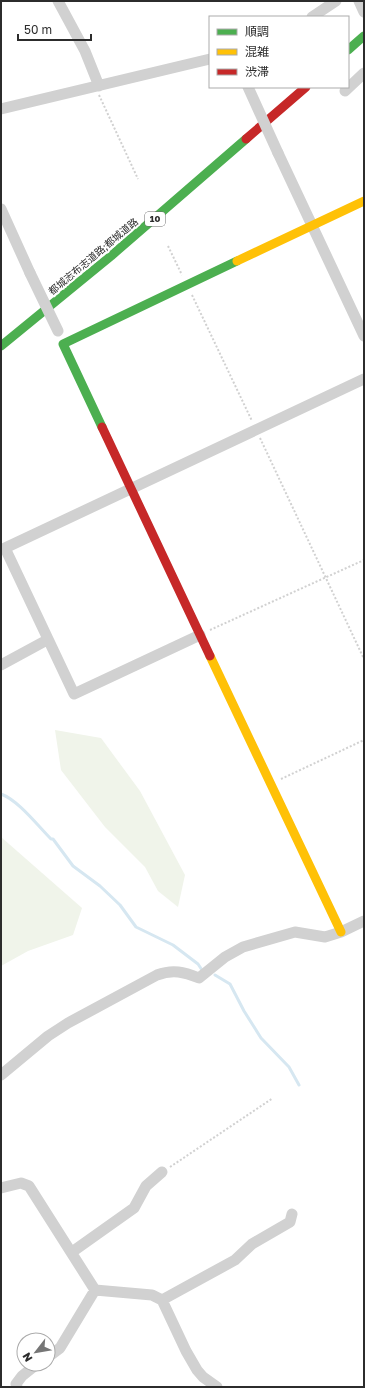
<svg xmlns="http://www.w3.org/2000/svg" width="365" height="1388" font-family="'Golos Text','Noto Sans JP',sans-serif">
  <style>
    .green { fill: #f0f4ea }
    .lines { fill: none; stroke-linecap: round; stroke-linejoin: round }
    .stream { stroke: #d6e7f1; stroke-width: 3 }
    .path { stroke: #d1d1d1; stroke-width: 2; stroke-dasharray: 2 2; stroke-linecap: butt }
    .street { stroke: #d1d1d1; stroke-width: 11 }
    .fast { stroke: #4caf50; stroke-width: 9 }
    .slow { stroke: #ffc107; stroke-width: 9 }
    .jam { stroke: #c62828; stroke-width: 9 }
    .street-bridge { stroke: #d1d1d1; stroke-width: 11 }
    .labels { text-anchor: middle; stroke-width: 4; stroke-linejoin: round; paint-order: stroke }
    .shield { fill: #fff; stroke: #6b6b6b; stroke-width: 1 }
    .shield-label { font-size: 9px; font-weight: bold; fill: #2c2c2c }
    .street-label { font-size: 10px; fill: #2c2c2c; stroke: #fff }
  </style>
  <rect width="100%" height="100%" fill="#fff"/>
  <path class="green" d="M 55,730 L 101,738 L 140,791 L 185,875 L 178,907 L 158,891 L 145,867 L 105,827 L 61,770 Z
    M 1,837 L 82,908 L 73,935 L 28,951 L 1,966 Z"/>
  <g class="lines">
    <path class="stream" d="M 1,794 C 18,800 38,826 51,839 L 53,839 L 73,866 L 100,886 L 120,905 L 136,927 L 173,945 L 198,964 L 202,970
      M 215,975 L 230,984 L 244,1011 L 261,1038 L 289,1067 L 299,1085"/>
    <path class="path" d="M 99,95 L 138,179
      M 168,246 L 182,275
      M 192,295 L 252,421
      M 260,438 L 364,659
      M 210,630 L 364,560
      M 281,779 L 364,740
      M 170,1167 L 273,1098"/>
    <path class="street" d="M 58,1 L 85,51 L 99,86
      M 359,1 L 364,12
      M 312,17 L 336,1
      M 345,91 L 364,73
      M 1,109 L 210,59
      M 278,153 L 364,336
      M 1,209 L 30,273
      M 200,635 L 74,694 L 5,548 L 364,379
      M 1,665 L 47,640
      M 1,1075 L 48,1036 L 68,1023 L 157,975 C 173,969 184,972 199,978 L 225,957 L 243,947 L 295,932 L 325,937 L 341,932 L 364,921
      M 1,1188 L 21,1183 L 29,1186 L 95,1290 L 152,1295 L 162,1300 L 186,1351 L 197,1370 L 203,1377 L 217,1387
      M 72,1252 L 134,1208 L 146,1186 L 162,1172
      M 162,1300 L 235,1260 L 252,1244 L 290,1222 L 292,1214
      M 48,1357 L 60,1348 L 95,1290
      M 17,1387 L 16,1384 L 22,1376 L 37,1364"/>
    <path class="fast" d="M 348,50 L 364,36
      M 1,346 L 111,256 L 246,139
      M 102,427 L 63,344 L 237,261"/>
    <path class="slow" d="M 237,261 L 364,201
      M 210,656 L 341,932"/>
    <path class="jam" d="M 246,139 L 306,87
      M 102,427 L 210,656"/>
    <path class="street-bridge" d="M 248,87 L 278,153
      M 30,273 L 58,331"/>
  </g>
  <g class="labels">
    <rect class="shield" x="145" y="212" width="20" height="14" rx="3"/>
    <g class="shield-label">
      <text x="155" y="222">10</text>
    </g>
    <g class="street-label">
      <text transform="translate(93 256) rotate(-40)" y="4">都城志布志道路;都城道路</text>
    </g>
  </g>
  <rect width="365" height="1388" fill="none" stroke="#2c2c2c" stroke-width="4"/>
  <rect x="209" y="16" width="140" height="72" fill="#ffffff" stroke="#ababab"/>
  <rect x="217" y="29" width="20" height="6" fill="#4caf50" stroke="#ababab"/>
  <text x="245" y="36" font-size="12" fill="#2c2c2c">順調</text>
  <rect x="217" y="49" width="20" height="6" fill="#ffc107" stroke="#ababab"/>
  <text x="245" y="56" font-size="12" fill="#2c2c2c">混雑</text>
  <rect x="217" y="69" width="20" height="6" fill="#c62828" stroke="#ababab"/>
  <text x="245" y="76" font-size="12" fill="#2c2c2c">渋滞</text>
  <g transform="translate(36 1352) rotate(239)"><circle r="19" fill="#ffffff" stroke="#ababab"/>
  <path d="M0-3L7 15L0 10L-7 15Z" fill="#767676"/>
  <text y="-6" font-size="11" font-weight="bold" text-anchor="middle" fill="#2c2c2c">N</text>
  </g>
  <path d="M18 34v6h73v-6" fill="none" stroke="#2c2c2c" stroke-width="2"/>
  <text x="24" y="34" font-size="12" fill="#2c2c2c" stroke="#ffffff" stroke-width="3" paint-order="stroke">50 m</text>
</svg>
